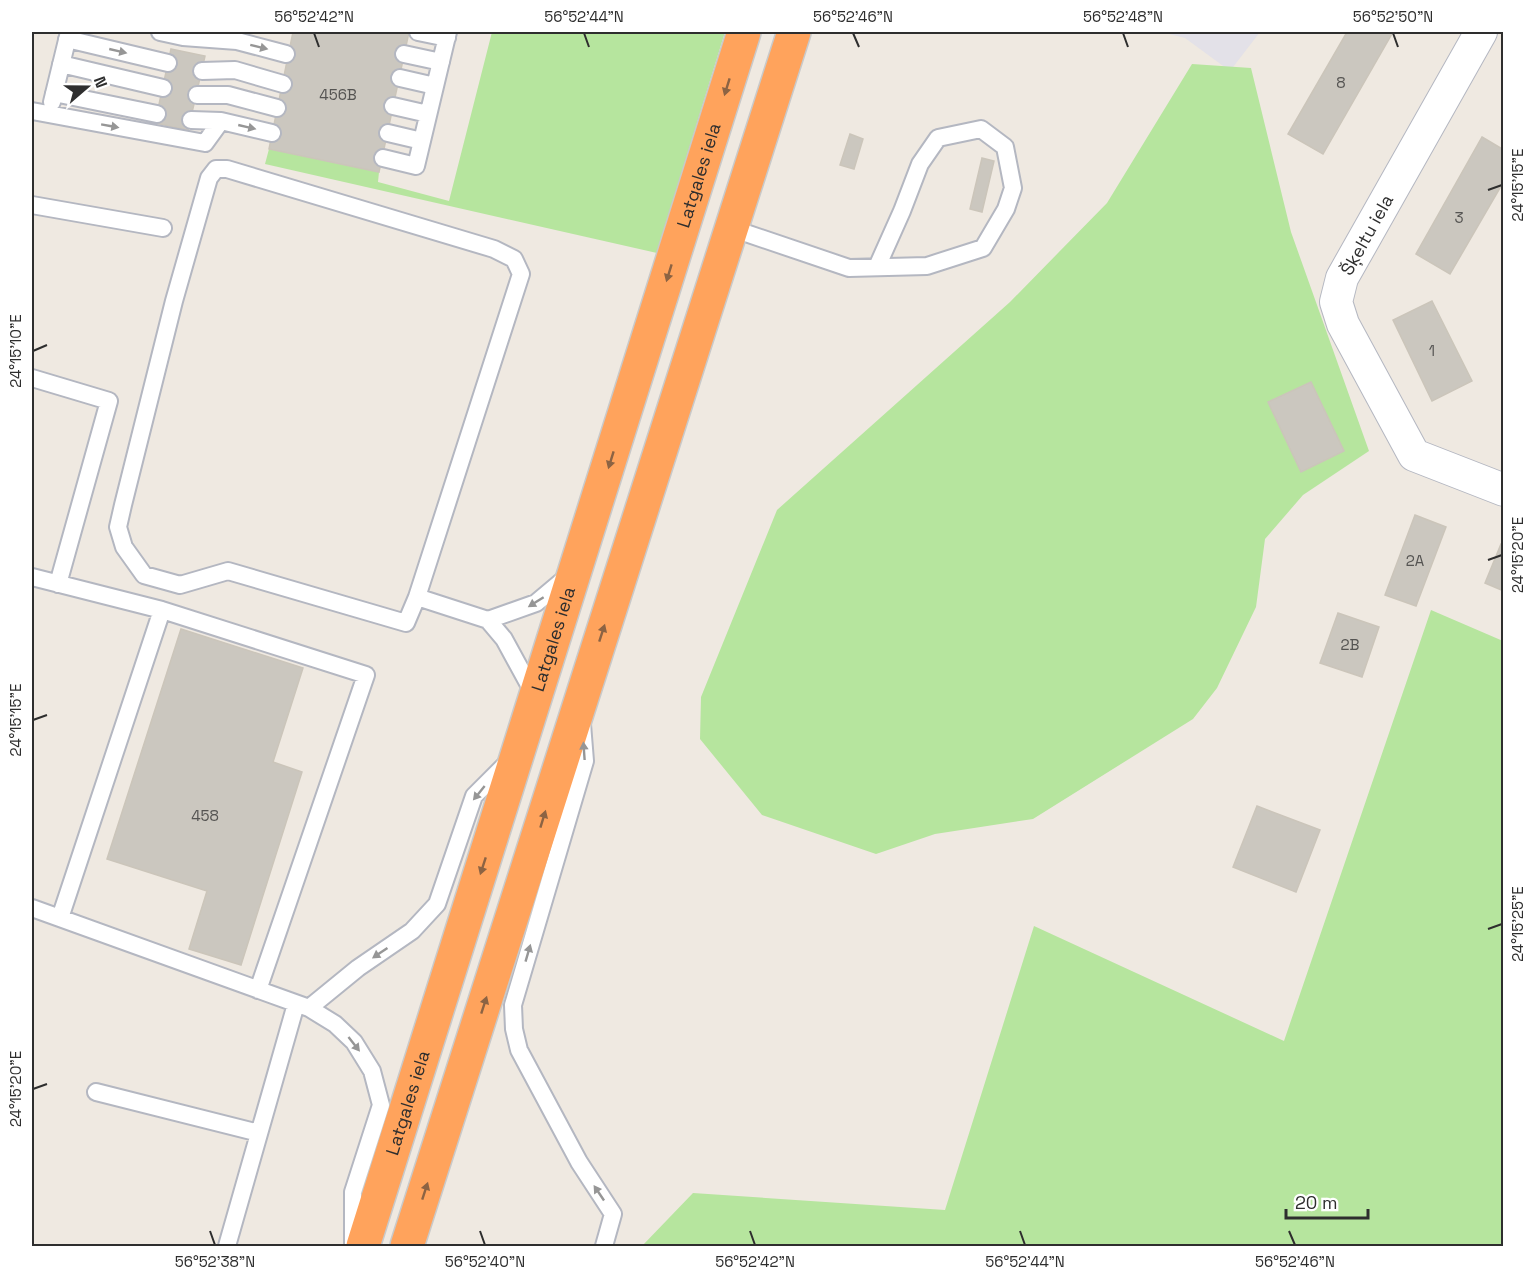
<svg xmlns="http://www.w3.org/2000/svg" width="1535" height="1278" font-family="'Space Grotesk',sans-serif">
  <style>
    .industrial { fill: #e3e1e8 }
    .green { fill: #b6e59e }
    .building { fill: #cbc7bf; stroke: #cbc5ba; stroke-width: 1.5 }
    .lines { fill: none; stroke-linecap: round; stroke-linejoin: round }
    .lane-casing { stroke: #b4b7c1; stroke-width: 20 }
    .street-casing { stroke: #b4b7c1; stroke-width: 34 }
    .highway-casing { stroke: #c9c9c9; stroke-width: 36 }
    .lane { stroke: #fff; stroke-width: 16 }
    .street { stroke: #fff; stroke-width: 32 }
    .highway { stroke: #ffa35c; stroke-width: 33 }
    .oneway { fill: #969696 }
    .oneway2 { fill: #8c6343 }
    .ticks { fill: none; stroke: #2e2e2e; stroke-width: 2 }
    .labels { text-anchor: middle; stroke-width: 5; stroke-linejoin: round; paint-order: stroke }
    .number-label { font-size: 15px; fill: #555452 }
    .street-label { font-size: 18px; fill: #2e2e2e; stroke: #fff }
    .neatline { fill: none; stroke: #2e2e2e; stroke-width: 2 }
    .ticks-label { font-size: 15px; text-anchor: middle; fill: #2e2e2e }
  </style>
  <rect width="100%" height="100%" fill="#efe9e1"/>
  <path class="industrial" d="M 1161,32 L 1260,32 L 1230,71 L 1185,38 Z"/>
  <path class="green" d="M 492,32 L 725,32 L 657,253 L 265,164 L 269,149 L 379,172 L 378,182 L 449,201 Z
    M 1192,64 L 1251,68 L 1291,232 L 1369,451 L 1303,495 L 1265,539 L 1256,607 L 1217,688 L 1193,719 L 1033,819 L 935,834 L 876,854 L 762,815 L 700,739 L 701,697 L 777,510 L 1010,302 L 1107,203 Z
    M 1431,610 L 1503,641 L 1503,1246 L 642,1246 L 693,1193 L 945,1210 L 1034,926 L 1284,1041 Z"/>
  <path class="building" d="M 293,32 L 409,32 L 379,172 L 269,149 Z
    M 1347,32 L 1393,32 L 1323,154 L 1288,134 Z
    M 171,49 L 205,56 L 188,130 L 155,123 Z
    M 850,134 L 863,139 L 854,169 L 840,165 Z
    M 1482,137 L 1504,150 L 1504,181 L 1450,274 L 1416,254 Z
    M 982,158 L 994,161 L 982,212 L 970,209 Z
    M 1432,301 L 1472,381 L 1432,401 L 1393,320 Z
    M 1311,382 L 1344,451 L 1301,472 L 1268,402 Z
    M 1415,515 L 1446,527 L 1416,606 L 1385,595 Z
    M 1501,544 L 1504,545 L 1504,591 L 1485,583 Z
    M 1338,613 L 1379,627 L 1362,677 L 1320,663 Z
    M 181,629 L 303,668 L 273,762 L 302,772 L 241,965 L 189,949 L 207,891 L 107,859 Z
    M 1257,806 L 1320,830 L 1296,892 L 1233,867 Z"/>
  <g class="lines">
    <defs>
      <path id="lane" d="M 160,32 L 183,37 L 237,41 L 286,54
        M 418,32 L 447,38
        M 67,39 L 168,63
        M 404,54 L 441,62
        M 61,64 L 163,88
        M 202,71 L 235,70 L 283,84
        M 400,78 L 435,86
        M 54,93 L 157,114
        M 197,95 L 228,95 L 277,108
        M 52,102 L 69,32
        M 393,106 L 428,114
        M 32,111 L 205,143 L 221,121
        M 191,120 L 221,121 L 272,133
        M 388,133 L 422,141
        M 383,158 L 416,166 L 448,32
        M 32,205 L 163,228
        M 731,228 L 849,268 L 927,266 L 983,248 L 1006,209 L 1013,188 L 1005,147 L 981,129 L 938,138 L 920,164 L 902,211 L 877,267
        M 32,378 L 109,401 L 58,584
        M 32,577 L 162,610 L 366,675 L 258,990
        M 417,597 L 406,623 L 228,571 L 180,585 L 144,575 L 124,547 L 118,527 L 123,505 L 174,301 L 209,178 L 216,169 L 227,169 L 494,249 L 514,259 L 521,274 L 417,597 L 488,620 L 504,639 L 534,694
        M 488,620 L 536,603 L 567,577
        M 582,724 L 585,761 L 513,1005 L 514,1029 L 519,1050 L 579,1162 L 613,1214 L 604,1246
        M 32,908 L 309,1008 L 335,1024 L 354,1042 L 372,1071 L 381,1105 L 353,1192 L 353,1246
        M 60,918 L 162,610
        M 309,1008 L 358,968 L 412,931 L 437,904 L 474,796 L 509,761
        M 96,1092 L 259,1133
        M 227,1246 L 296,1004"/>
      <path id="street" d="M 1481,32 L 1342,278 L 1336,302 L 1343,324 L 1414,455 L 1504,490"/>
      <g id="highway">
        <path id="s1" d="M 363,1246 L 744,32"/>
        <path d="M 407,1246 L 794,32"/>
      </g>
    </defs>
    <use href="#lane" class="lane-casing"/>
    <use href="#street" class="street-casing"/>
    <use href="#highway" class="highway-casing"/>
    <use href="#lane" class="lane"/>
    <use href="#street" class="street"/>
    <use href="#highway" class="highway"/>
  </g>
  <defs><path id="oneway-solid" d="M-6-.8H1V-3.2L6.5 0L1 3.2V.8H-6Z" transform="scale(1.5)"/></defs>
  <g class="oneway">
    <use href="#oneway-solid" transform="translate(259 47) rotate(14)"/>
    <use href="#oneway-solid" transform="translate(118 51) rotate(13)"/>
    <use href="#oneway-solid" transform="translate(110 126) rotate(10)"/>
    <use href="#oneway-solid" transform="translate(247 127) rotate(13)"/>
    <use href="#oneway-solid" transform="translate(536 602) rotate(148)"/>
    <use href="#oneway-solid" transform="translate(584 751) rotate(-94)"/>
    <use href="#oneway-solid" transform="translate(479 793) rotate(129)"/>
    <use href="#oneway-solid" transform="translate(380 953) rotate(146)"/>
    <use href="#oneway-solid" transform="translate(528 953) rotate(-74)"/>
    <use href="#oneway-solid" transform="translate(354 1044) rotate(52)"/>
    <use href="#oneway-solid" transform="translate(599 1193) rotate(-124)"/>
  </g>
  <g class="oneway2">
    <use href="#oneway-solid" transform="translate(727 87) rotate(107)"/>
    <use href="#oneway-solid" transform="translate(669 273) rotate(107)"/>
    <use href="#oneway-solid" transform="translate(611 460) rotate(107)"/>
    <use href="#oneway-solid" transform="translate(602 633) rotate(-72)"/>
    <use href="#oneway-solid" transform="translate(543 819) rotate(-73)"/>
    <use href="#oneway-solid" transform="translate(483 866) rotate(108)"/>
    <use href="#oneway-solid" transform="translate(484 1005) rotate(-72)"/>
    <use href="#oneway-solid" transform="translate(425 1191) rotate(-72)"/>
  </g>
  <path class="ticks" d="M 314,33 L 319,47M 584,33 L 589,47M 853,33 L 859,47M 1123,33 L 1128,47M 1393,33 L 1398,47M 1488,190 L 1502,185M 33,351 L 47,345M 1488,560 L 1502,555M 33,720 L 47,715M 1488,929 L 1502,924M 33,1089 L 47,1084M 210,1231 L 215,1245M 480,1231 L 485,1245M 750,1231 L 755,1245M 1020,1231 L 1025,1245M 1289,1231 L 1295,1245"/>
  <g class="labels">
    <g class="number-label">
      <text x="1341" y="88">8</text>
      <text x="338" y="100">456B</text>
      <text x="1459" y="223">3</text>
      <text x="1432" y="356">1</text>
      <text x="1415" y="566">2A</text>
      <text x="1350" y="650">2B</text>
      <text x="205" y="821">458</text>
    </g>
    <g class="street-label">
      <text dy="6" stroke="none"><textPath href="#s1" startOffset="1122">Latgales iela</textPath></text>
      <text transform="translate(1367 235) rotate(-61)" y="6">Šķeltu iela</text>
      <text dy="6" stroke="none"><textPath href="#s1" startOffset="636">Latgales iela</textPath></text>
      <text dy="6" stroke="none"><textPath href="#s1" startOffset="150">Latgales iela</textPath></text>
    </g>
  </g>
  <rect width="1535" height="1278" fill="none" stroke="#ffffff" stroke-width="66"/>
  <g transform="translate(87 87) rotate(70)" stroke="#ffffff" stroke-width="4.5" paint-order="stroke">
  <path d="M0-4.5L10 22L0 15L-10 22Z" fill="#2e2e2e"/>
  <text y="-9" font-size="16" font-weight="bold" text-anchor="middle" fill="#2e2e2e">N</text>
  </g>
  <path d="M1286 1209v9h82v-9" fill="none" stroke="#2e2e2e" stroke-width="3"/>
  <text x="1295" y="1209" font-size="18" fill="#2e2e2e" stroke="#ffffff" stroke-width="4.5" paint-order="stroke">20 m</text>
  <rect x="33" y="33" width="1469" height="1212" class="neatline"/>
  <g class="ticks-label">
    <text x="314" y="22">56°52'42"N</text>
    <text x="584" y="22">56°52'44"N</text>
    <text x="853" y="22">56°52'46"N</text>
    <text x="1123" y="22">56°52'48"N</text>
    <text x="1393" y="22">56°52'50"N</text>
    <text transform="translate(1518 185) rotate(-90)" y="5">24°15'15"E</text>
    <text transform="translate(16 351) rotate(-90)" y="5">24°15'10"E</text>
    <text transform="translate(1518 555) rotate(-90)" y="5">24°15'20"E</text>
    <text transform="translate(16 720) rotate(-90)" y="5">24°15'15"E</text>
    <text transform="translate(1518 924) rotate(-90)" y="5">24°15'25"E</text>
    <text transform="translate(16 1089) rotate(-90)" y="5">24°15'20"E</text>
    <text x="215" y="1267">56°52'38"N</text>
    <text x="485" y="1267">56°52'40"N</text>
    <text x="755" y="1267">56°52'42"N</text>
    <text x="1025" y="1267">56°52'44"N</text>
    <text x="1295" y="1267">56°52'46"N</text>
  </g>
</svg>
